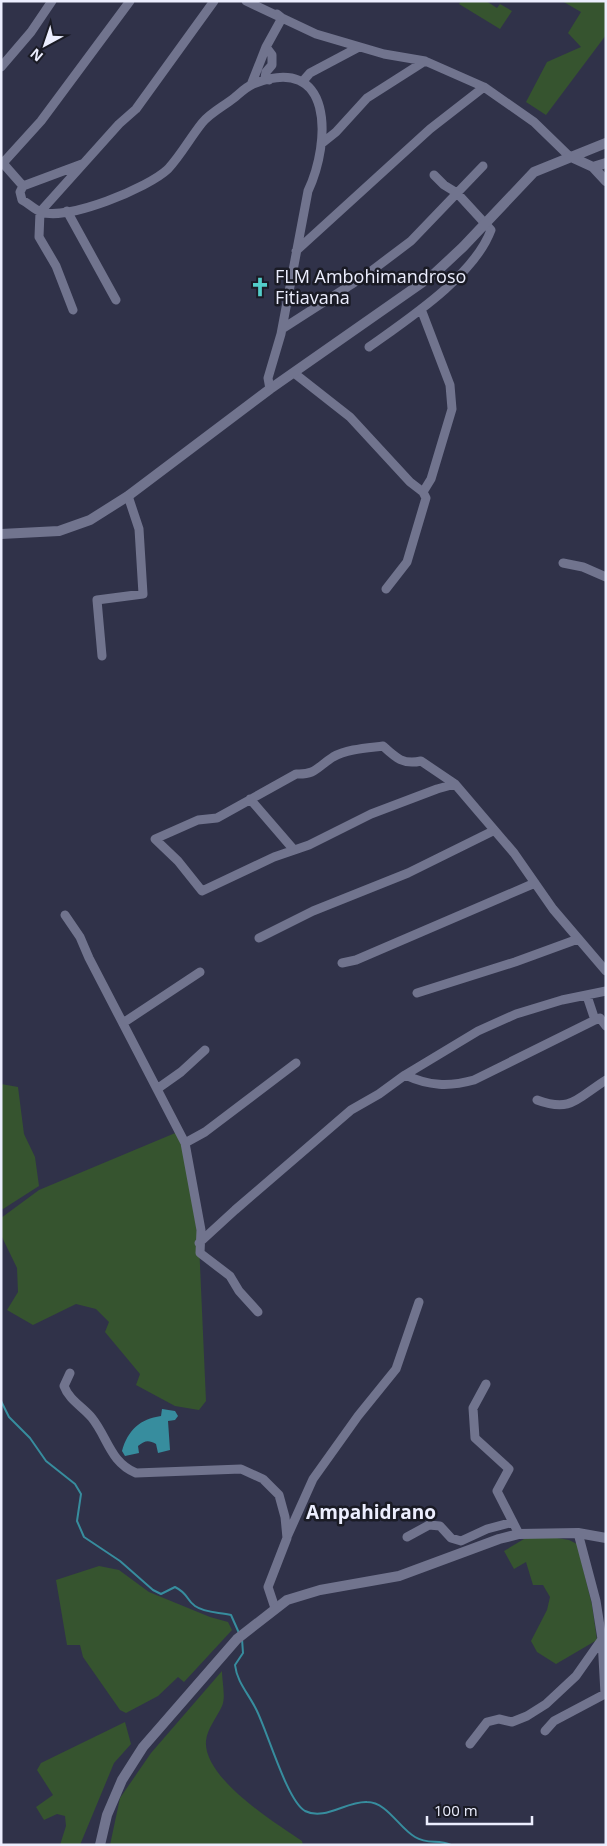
<svg xmlns="http://www.w3.org/2000/svg" width="607" height="1846" font-family="'Open Sans',sans-serif">
  <style>
    .green { fill: #36542f }
    .water { fill: #378d9e }
    .lines { fill: none; stroke-linecap: round; stroke-linejoin: round }
    .stream { stroke: #378d9e; stroke-width: 2 }
    .minor { stroke: #71748e; stroke-width: 9 }
    .tertiary { stroke: #71748e; stroke-width: 10 }
    .labels { text-anchor: middle; stroke-width: 5; stroke-linejoin: round; paint-order: stroke }
    .poi-label { font-size: 18px; fill: #eceefe; stroke: #1a1b25; text-anchor: start }
    .neighbourhood-label { font-size: 19px; font-weight: bold; fill: #eceefe; stroke: #1a1b25 }
  </style>
  <rect width="100%" height="100%" fill="#303249"/>
  <path class="green" d="M 461,1 L 486,1 L 497,8 L 500,4 L 512,11 L 500,29 L 459,4 Z
    M 562,1 L 606,1 L 606,35 L 546,115 L 526,102 L 547,62 L 581,47 L 568,33 L 581,12 Z
    M 1,1084 L 18,1087 L 24,1134 L 35,1157 L 39,1186 L 3,1209 L 1,1208 Z
    M 180,1131 L 199,1243 L 206,1401 L 199,1410 L 175,1406 L 136,1385 L 140,1374 L 105,1332 L 109,1322 L 96,1309 L 76,1304 L 33,1325 L 7,1310 L 18,1292 L 17,1268 L 1,1235 L 1,1218 L 39,1190 Z
    M 540,1535 L 569,1540 L 577,1544 L 592,1605 L 597,1640 L 556,1664 L 537,1652 L 531,1641 L 547,1610 L 550,1597 L 543,1585 L 533,1585 L 526,1562 L 514,1569 L 504,1551 L 524,1539 Z
    M 99,1566 L 119,1570 L 149,1592 L 210,1617 L 228,1622 L 232,1630 L 184,1682 L 178,1677 L 158,1696 L 126,1713 L 120,1710 L 83,1657 L 80,1645 L 67,1645 L 56,1580 Z
    M 222,1671 C 222,1681 226,1698 222,1706 C 217,1717 207,1729 206,1741 C 203,1778 275,1823 302,1841 L 303,1845 L 110,1845 L 120,1798 L 151,1753 Z
    M 125,1722 L 131,1744 L 114,1763 L 80,1845 L 60,1845 L 66,1826 L 65,1816 L 57,1814 L 44,1820 L 36,1807 L 53,1795 L 37,1770 L 41,1763 Z"/>
  <path class="water" d="M 162,1409 L 175,1411 L 178,1416 L 175,1420 L 168,1421 L 170,1450 L 158,1453 L 156,1444 C 149,1440 145,1440 138,1446 L 139,1453 L 125,1456 L 122,1451 C 128,1430 140,1419 161,1416 Z"/>
  <g class="lines">
    <path class="stream" d="M 1,1401 L 9,1417 L 30,1438 L 46,1461 L 75,1484 L 81,1494 L 77,1521 L 84,1537 L 120,1561 L 153,1590 L 161,1594 L 175,1587 C 189,1594 186,1600 195,1606 C 205,1613 219,1612 231,1615 L 239,1633
      M 242,1639 L 243,1653 L 235,1665 C 237,1682 248,1693 256,1709 C 267,1730 287,1801 305,1811 C 325,1821 346,1801 367,1802 C 387,1802 399,1828 415,1837 C 428,1845 438,1839 451,1845"/>
    <path class="minor" d="M 246,1 L 316,34 L 384,54 L 425,61 L 484,87 L 534,122 L 569,156
      M 266,47 L 272,55 L 272,65 L 266,72 L 265,78 L 269,80
      M 1,67 L 31,32 L 52,1
      M 303,81 L 310,73 L 359,47
      M 251,85 L 266,47 L 282,18 L 277,14
      M 321,144 L 336,132 L 367,98 L 425,61
      M 1,161 L 23,186
      M 3,163 L 41,121 L 130,1
      M 82,164 L 23,186 L 20,192 L 22,200 C 28,203 35,210 41,212 C 68,221 148,188 168,169 C 181,155 190,138 202,123 C 210,113 224,106 234,98 C 240,93 246,87 253,84 C 334,52 331,142 308,191 L 281,334 L 268,378 L 270,389
      M 67,211 L 116,300
      M 296,251 L 430,129 L 484,87
      M 421,309 L 450,385 L 452,409 L 431,479 L 423,492
      M 73,310 L 56,266 L 39,237 L 40,212 L 119,124 L 136,109 L 214,1
      M 282,329 L 366,275 L 411,241 L 483,166
      M 369,347 C 408,319 474,276 491,230 L 457,193 L 444,185 L 434,175
      M 294,373 L 350,417 L 410,482 L 423,492 L 426,498 L 407,562 L 386,589
      M 563,563 L 583,567 L 606,577
      M 102,656 L 97,600 L 143,594 L 139,529 L 128,496
      M 455,784 L 437,789 L 371,814 L 309,845 L 274,857 L 202,891 L 178,861 L 155,839 L 198,820 L 217,818 L 296,774 C 316,775 317,767 333,757 C 347,749 367,748 383,746 C 396,758 403,765 421,761 L 455,784 L 478,811 L 514,853 L 553,909 L 606,971
      M 250,799 L 294,850
      M 65,915 L 80,937 L 89,958 L 185,1143 L 201,1230 L 200,1253 L 230,1276 L 239,1291 L 258,1312
      M 259,938 L 313,911 L 408,873 L 493,831
      M 342,963 L 356,960 L 535,883
      M 417,993 L 515,962 L 578,939
      M 587,996 L 595,1020 L 600,1018 L 606,1026
      M 123,1023 L 200,972
      M 405,1075 C 429,1086 449,1087 474,1080 L 595,1020
      M 157,1089 L 181,1072 L 205,1050
      M 537,1100 C 572,1113 577,1098 606,1080
      M 185,1143 L 205,1132 L 296,1063
      M 199,1243 L 235,1210 L 351,1110 L 379,1094 L 405,1075 L 478,1031 L 516,1014 L 562,1000 L 606,991
      M 70,1373 L 64,1386 C 69,1400 83,1407 92,1418 C 108,1438 110,1462 136,1473 L 241,1469 L 263,1479 L 279,1495 L 285,1517 L 287,1538 L 268,1587 L 275,1608
      M 486,1384 L 473,1408 L 475,1438 L 509,1469 L 497,1491 L 519,1534
      M 287,1537 L 313,1479 L 358,1416 L 396,1369 L 419,1302
      M 407,1537 L 429,1525 L 440,1526 L 451,1538 L 461,1541 L 487,1529 L 513,1522
      M 545,1731 L 554,1721 L 605,1694 L 602,1639 L 596,1601 L 578,1533
      M 470,1744 L 487,1722 L 499,1719 L 512,1722 L 527,1716 L 546,1704 L 576,1676 L 602,1639"/>
    <path class="tertiary" d="M 569,156 L 593,167 L 606,181
      M 593,167 L 606,163
      M 1,534 L 59,531 L 90,520 L 128,496 L 270,389 L 433,275 L 463,247 L 534,172 L 606,143
      M 100,1845 L 107,1815 L 122,1780 L 143,1747 L 237,1639 L 287,1600 L 320,1590 L 399,1576 L 499,1539 L 519,1534 L 578,1533 L 606,1538"/>
  </g>
  <defs>
    <symbol id="church-bare" viewBox="-9 -9 18 18"><path d="M-1.2-6h2.4v3.5h3.3v2.4h-3.3V6h-2.4V-.1h-3.3v-2.4h3.3Z" fill="#53cdc9" stroke="#1a1b25" stroke-width="2.5" paint-order="stroke"/></symbol>
  </defs>
  <g fill-rule="evenodd">
    <use href="#church-bare" x="246" y="273" width="28" height="28"/>
  </g>
  <g class="labels">
    <g class="poi-label">
      <text x="275" y="283">FLM Ambohimandroso<tspan x="275" dy="21">Fitiavana</tspan></text>
    </g>
    <g class="neighbourhood-label">
      <text x="371" y="1519">Ampahidrano</text>
    </g>
  </g>
  <rect width="607" height="1846" fill="none" stroke="#eceefe" stroke-width="5"/>
  <g transform="translate(45 45) rotate(220)" stroke="#1a1b25" stroke-width="4" paint-order="stroke">
  <path d="M0-4L9 19L0 12L-9 19Z" fill="#eceefe"/>
  <text y="-8" font-size="14" font-weight="bold" text-anchor="middle" fill="#eceefe">N</text>
  </g>
  <path d="M427 1816v8h105v-8" fill="none" stroke="#eceefe" stroke-width="2.5"/>
  <text x="434" y="1816" font-size="15" fill="#eceefe" stroke="#1a1b25" stroke-width="4" paint-order="stroke">100 m</text>
</svg>
